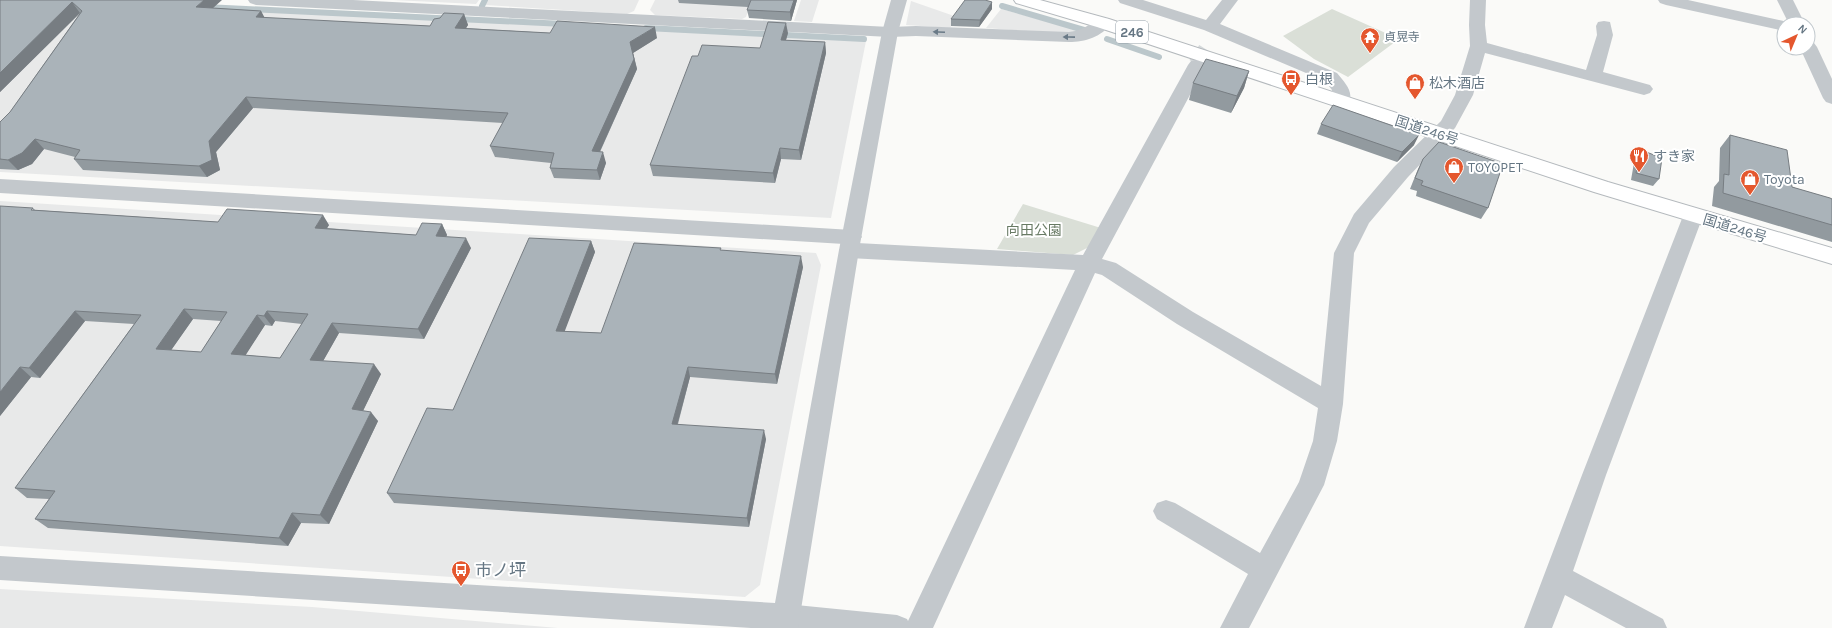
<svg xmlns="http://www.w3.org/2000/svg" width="1832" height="628" font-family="Karla,'Noto Sans JP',sans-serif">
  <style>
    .built { fill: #e8e9e9 }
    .green { fill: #dadfd7 }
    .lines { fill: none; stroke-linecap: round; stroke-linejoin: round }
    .stream { stroke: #bbc7cb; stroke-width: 6 }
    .minor-tunnel { stroke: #d5d9db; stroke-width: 18; stroke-dasharray: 18 10; stroke-linecap: butt }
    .trunk-casing { stroke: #b4b9bd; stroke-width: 2 }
    .minor { fill: #c3c8cc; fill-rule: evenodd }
    .tertiary { fill: #c3c8cc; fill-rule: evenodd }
    .trunk { fill: #fff; fill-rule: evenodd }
    .wall { fill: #929a9f; fill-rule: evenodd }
    .shaded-wall { fill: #777d82 }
    .building { fill: #aab3b9; stroke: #777d82; fill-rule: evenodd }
    .oneway { fill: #6a7a87 }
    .labels { text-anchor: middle; stroke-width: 4; stroke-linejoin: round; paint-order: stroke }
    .far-poi-label { font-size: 12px; fill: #657683; stroke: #fff; text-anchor: start }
    .shield { fill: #fff; stroke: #939fa8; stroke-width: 1 }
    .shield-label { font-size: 13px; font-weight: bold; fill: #657683 }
    .poi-label { font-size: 14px; fill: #657683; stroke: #fff; text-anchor: start }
    .street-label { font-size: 14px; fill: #657683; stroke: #fff }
    .park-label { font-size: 14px; fill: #687a64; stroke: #fff }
    .near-poi-label { font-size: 17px; fill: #657683; stroke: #fff; text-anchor: start }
  </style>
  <rect width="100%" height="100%" fill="#fafaf8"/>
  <path class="built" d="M 0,0 L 106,0 L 866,41 L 831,218 L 0,172 Z
    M 393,0 L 479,0 L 476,4 Z
    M 488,0 L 639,0 L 634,11 L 627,14 L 485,5 Z
    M 655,0 L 752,0 L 746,17 L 742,19 L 655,15 L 650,10 Z
    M 801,0 L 819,0 L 812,22 L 794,21 Z
    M 911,1 L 957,17 L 950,28 L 906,25 Z
    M 1001,9 L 1082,31 L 1063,34 L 986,28 Z
    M 0,201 L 816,253 L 821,265 L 760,585 L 745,597 L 0,546 Z
    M 0,589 L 312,607 L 558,628 L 0,628 Z"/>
  <path class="green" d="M 1332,9 L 1399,39 L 1348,77 L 1314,59 L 1283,36 Z
    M 1023,204 L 1101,228 L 1089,247 L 1073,255 L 997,249 Z"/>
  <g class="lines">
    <path class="stream" d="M 482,6 L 485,0
      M 1002,6 L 1084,30
      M 205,7 L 564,24
      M 646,28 L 864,39
      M 1107,39 L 1159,57"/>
    <path class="minor-tunnel" d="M 1197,65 L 1210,45"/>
    <defs>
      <path id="trunk" d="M 1014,0 L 1040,0 L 1109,19 L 1608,182 L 1832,248 L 1832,264 L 1594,192 L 1097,27 L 1016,3 Z"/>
    </defs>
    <use href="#trunk" class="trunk-casing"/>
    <path class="minor" d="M 248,0 L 353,0 L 890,27 L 916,26 L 1069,32 C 1088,31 1095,16 1109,19 L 1111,23 C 1102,37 1085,42 1069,42 L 916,36 L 890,37 L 256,5 L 250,3 Z
      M 1118,0 L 1143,0 L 1206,20 L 1222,0 L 1238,0 L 1220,24 L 1337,73 C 1345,83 1356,93 1347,106 L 1341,108 L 1335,106 L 1332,102 L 1332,90 L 1325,81 L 1204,30 L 1120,3 Z
      M 1470,0 L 1486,0 L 1485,25 L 1487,43 L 1586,70 L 1597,35 L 1596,26 L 1598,22 L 1604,21 L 1610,22 L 1613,35 L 1603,72 L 1650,85 L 1653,89 L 1650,93 L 1644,95 L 1485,53 L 1473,95 L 1455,128 L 1408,177 L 1369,223 L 1354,253 L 1343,404 L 1337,441 L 1324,485 L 1249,628 L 1220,628 L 1248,574 L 1157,519 L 1153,511 L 1157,503 L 1166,500 L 1175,503 L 1260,553 L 1299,482 L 1313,441 L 1318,408 L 1177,324 L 1102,275 L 1095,273 L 933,628 L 780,628 L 776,626 L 772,617 L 776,608 L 786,604 L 897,615 L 907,619 L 908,621 L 1075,270 L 849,258 L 842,255 L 839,250 L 844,244 L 0,193 L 0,179 L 852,230 L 859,232 L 862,237 L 857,243 L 1083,255 L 1188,65 L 1191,61 L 1197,60 L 1203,61 L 1206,65 L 1102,259 L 1116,263 L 1193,312 L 1321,386 L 1334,253 L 1354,214 L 1394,167 L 1441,121 L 1455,95 L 1470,46 L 1469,25 Z
      M 1658,0 L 1688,0 L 1788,22 L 1777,0 L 1793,0 L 1805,24 L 1784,24 L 1784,31 L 1666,5 L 1660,3 Z
      M 1808,42 L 1814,43 L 1817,47 L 1832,79 L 1832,104 L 1826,102 L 1823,98 L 1800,48 L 1808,48 Z
      M 1693,209 L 1700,211 L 1703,216 L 1606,475 L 1573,571 L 1663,619 L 1667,628 L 1626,628 L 1565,595 L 1552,628 L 1524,628 L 1582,475 L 1683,216 L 1686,211 Z"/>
    <path class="tertiary" d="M 891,0 L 907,0 L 898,32 L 859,250 L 798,628 L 751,628 L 0,580 L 0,556 L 775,603 L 839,250 L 882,32 Z"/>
    <use href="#trunk" class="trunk"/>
  </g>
  <path class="wall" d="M 0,0 L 213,8 L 261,11 L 264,18 L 430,26 L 464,14 L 468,25 L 465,28 L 550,33 L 657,38 L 633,53 L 637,69 L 600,152 L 606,163 L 600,180 L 554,178 L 550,168 L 551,163 L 495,157 L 490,146 L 503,123 L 253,108 L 216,152 L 220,170 L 207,177 L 83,170 L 74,159 L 75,157 L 44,149 L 32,164 L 18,170 L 0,169 L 0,122 L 10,112 L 80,13 L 0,92 Z
    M 678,0 L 797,0 L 791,21 L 749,18 L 747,10 L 748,7 L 679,3 Z
    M 992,9 L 979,27 L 951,26 L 951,19 Z
    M 788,33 L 786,40 L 825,42 L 826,53 L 801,160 L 781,159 L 775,183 L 653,176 L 650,165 L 698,56 L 760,48 Z
    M 1249,71 L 1244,88 L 1231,113 L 1189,100 L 1193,83 Z
    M 1321,124 L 1414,145 L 1397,162 L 1317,134 Z
    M 1730,135 L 1792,187 L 1832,199 L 1832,242 L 1712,206 L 1714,187 L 1719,181 L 1720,148 Z
    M 1641,150 L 1659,179 L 1653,186 L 1631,180 L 1635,157 Z
    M 1423,159 L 1488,208 L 1481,219 L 1416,196 L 1417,191 L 1410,189 L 1418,169 Z
    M 33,208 L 35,210 L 218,222 L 329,225 L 327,228 L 416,235 L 442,224 L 447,235 L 446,237 L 471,248 L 424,339 L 339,333 L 323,361 L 381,374 L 363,411 L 378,421 L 329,524 L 301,523 L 288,546 L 48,528 L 35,519 L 49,499 L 27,498 L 15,488 L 134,324 L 85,321 L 40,378 L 31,377 L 0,416 ZM 193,319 L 221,321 L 201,352 L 171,350 ZM 275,321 L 302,324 L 280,358 L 245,355 L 265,325 L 272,326 Z
    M 591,241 L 595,252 L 564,331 L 601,333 L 722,250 L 803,267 L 777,384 L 690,377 L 678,424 L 766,439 L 749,527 L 394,503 L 387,493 L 453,410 Z"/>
  <path class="shaded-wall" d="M 204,0 L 222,0 L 203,17 L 196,7 Z
    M 794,0 L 797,0 L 791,21 L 790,12 Z
    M 72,2 L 80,13 L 0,92 L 0,73 Z
    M 992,2 L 992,9 L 979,27 L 980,20 Z
    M 261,11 L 267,22 L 256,17 Z
    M 464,14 L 468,25 L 460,39 L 455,28 Z
    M 786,23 L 788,33 L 783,50 L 781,40 Z
    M 655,27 L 657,38 L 633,53 L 637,69 L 595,162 L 592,151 L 630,42 Z
    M 825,42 L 826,53 L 801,160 L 799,150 Z
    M 1249,71 L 1244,88 L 1231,113 L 1237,96 Z
    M 246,97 L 253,108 L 216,152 L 220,170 L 207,177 L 199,166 L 209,141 Z
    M 1419,135 L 1414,145 L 1397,162 L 1402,152 Z
    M 35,139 L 44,149 L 32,164 L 18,170 L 8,160 Z
    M 780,148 L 781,159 L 775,183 L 773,173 Z
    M 603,152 L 606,163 L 600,180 L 597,170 Z
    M 323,215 L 329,225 L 321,238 L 315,228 Z
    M 442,224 L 447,235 L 441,246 L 436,236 Z
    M 466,238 L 471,248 L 424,339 L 418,329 Z
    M 591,241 L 595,252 L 561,341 L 556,331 Z
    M 801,256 L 803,267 L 777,384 L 775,374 Z
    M 184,309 L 193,319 L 165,359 L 156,349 Z
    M 75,311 L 85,321 L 40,378 L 29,368 Z
    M 267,311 L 275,321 L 272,326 L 264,316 Z
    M 257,315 L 265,325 L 240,364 L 231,354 Z
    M 332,323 L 339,333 L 318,370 L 310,360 Z
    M 374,364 L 381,374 L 359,419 L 352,409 Z
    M 20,367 L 31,377 L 0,416 L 0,392 Z
    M 688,367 L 690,377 L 675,433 L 672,424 Z
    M 371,412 L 378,421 L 329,524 L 320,515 Z
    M 764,430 L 766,439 L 749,527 L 747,518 Z
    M 292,513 L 301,523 L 288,546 L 279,538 Z"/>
  <path class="building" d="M 0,0 L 204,0 L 196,7 L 261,11 L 256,17 L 430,26 L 434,19 L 440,18 L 444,13 L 464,14 L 455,28 L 550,33 L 557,21 L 655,27 L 630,42 L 634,59 L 592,151 L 603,152 L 597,170 L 550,168 L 554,153 L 490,146 L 508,113 L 246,97 L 209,141 L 212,160 L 199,166 L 74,159 L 80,150 L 35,139 L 22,153 L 8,160 L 0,159 L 0,122 L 10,112 L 82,11 L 72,2 L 0,73 Z
    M 751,0 L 794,0 L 790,12 L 747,10 Z
    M 965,0 L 985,0 L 992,2 L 980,20 L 951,19 Z
    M 768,22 L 786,23 L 781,40 L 825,42 L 799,150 L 780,148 L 773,173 L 650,165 L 692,56 L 698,56 L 702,45 L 760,48 Z
    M 1206,59 L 1249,71 L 1237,96 L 1193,83 Z
    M 1333,105 L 1419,135 L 1402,152 L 1321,124 Z
    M 1730,135 L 1787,150 L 1792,187 L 1830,198 L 1832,199 L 1832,225 L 1723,193 L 1724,174 L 1729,175 Z
    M 1439,142 L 1503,164 L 1488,208 L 1421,185 L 1423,181 L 1415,178 L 1423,159 Z
    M 1641,150 L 1662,158 L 1659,179 L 1636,173 Z
    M 0,206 L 33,208 L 31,210 L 218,222 L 227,209 L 323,215 L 315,228 L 416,235 L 422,223 L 442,224 L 436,236 L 466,238 L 418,329 L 332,323 L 310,360 L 374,364 L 352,409 L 371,412 L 320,515 L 292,513 L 279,538 L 35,519 L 55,491 L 15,488 L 141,315 L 75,311 L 29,368 L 20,367 L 0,392 ZM 184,309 L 227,312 L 201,352 L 156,349 ZM 267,311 L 308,314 L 280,358 L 231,354 L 257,315 L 264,316 Z
    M 529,238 L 591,241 L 556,331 L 601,333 L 634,243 L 721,248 L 720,250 L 801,256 L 775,374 L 688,367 L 672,424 L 764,430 L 747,518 L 387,493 L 427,408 L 453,410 Z"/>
  <defs><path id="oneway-solid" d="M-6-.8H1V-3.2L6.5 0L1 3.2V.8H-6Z"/></defs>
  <g class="oneway">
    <use href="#oneway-solid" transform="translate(939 32) rotate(-177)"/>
    <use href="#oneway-solid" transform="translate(1069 37) rotate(-179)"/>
  </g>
  <defs>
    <symbol id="temple-pin" viewBox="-11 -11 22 30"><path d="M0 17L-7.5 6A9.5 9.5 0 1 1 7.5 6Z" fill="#e4572e" stroke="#fff"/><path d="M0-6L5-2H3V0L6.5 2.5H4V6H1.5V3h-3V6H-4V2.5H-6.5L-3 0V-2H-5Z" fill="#fff"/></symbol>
    <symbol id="bus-pin" viewBox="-11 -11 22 30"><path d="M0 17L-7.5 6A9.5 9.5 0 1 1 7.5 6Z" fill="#e4572e" stroke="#fff"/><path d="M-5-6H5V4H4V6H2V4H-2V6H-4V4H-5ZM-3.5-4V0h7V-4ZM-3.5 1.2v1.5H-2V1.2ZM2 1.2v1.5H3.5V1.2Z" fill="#fff"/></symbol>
    <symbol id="shop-pin" viewBox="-11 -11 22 30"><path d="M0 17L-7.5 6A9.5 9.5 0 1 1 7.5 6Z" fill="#e4572e" stroke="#fff"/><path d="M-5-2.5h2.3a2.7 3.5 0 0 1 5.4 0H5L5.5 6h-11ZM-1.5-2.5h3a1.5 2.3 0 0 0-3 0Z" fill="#fff"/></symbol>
    <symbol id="restaurant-pin" viewBox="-11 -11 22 30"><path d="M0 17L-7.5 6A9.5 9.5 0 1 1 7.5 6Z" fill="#e4572e" stroke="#fff"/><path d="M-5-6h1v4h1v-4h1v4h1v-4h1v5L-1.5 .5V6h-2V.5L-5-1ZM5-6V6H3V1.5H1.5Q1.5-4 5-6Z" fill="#fff"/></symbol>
  </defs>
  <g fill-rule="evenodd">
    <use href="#temple-pin" x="1359" y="26" width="22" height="30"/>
    <use href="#bus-pin" x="1280" y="68" width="22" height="30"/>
    <use href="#shop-pin" x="1404" y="72" width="22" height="30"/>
    <use href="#restaurant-pin" x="1628" y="145" width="22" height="30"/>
    <use href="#shop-pin" x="1443" y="156" width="22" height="30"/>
    <use href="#shop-pin" x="1739" y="168" width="22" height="30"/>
    <use href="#bus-pin" x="450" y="559" width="22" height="30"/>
  </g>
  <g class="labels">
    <g class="far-poi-label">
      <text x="1384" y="41">貞晃寺</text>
    </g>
    <rect class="shield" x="1116" y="21" width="32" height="22" rx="3"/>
    <g class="shield-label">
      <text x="1132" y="37">246</text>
    </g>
    <g class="poi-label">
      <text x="1305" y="84">白根</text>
      <text x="1429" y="88">松木酒店</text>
      <text x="1653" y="161">すき家</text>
      <text x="1468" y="172">TOYOPET</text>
      <text x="1764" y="184">Toyota</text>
    </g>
    <g class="street-label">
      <text transform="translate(1427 130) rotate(18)" y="5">国道246号</text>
      <text transform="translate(1735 228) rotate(17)" y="5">国道246号</text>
    </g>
    <g class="park-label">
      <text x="1034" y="235">向田公園</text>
    </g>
    <g class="near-poi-label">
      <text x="475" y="576">市ノ坪</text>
    </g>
  </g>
  <g transform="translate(1796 36) rotate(44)"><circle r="19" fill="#ffffff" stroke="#c1c8cd"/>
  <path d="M0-3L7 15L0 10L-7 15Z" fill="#e4572e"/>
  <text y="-6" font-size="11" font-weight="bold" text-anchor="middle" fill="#657683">N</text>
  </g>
</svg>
